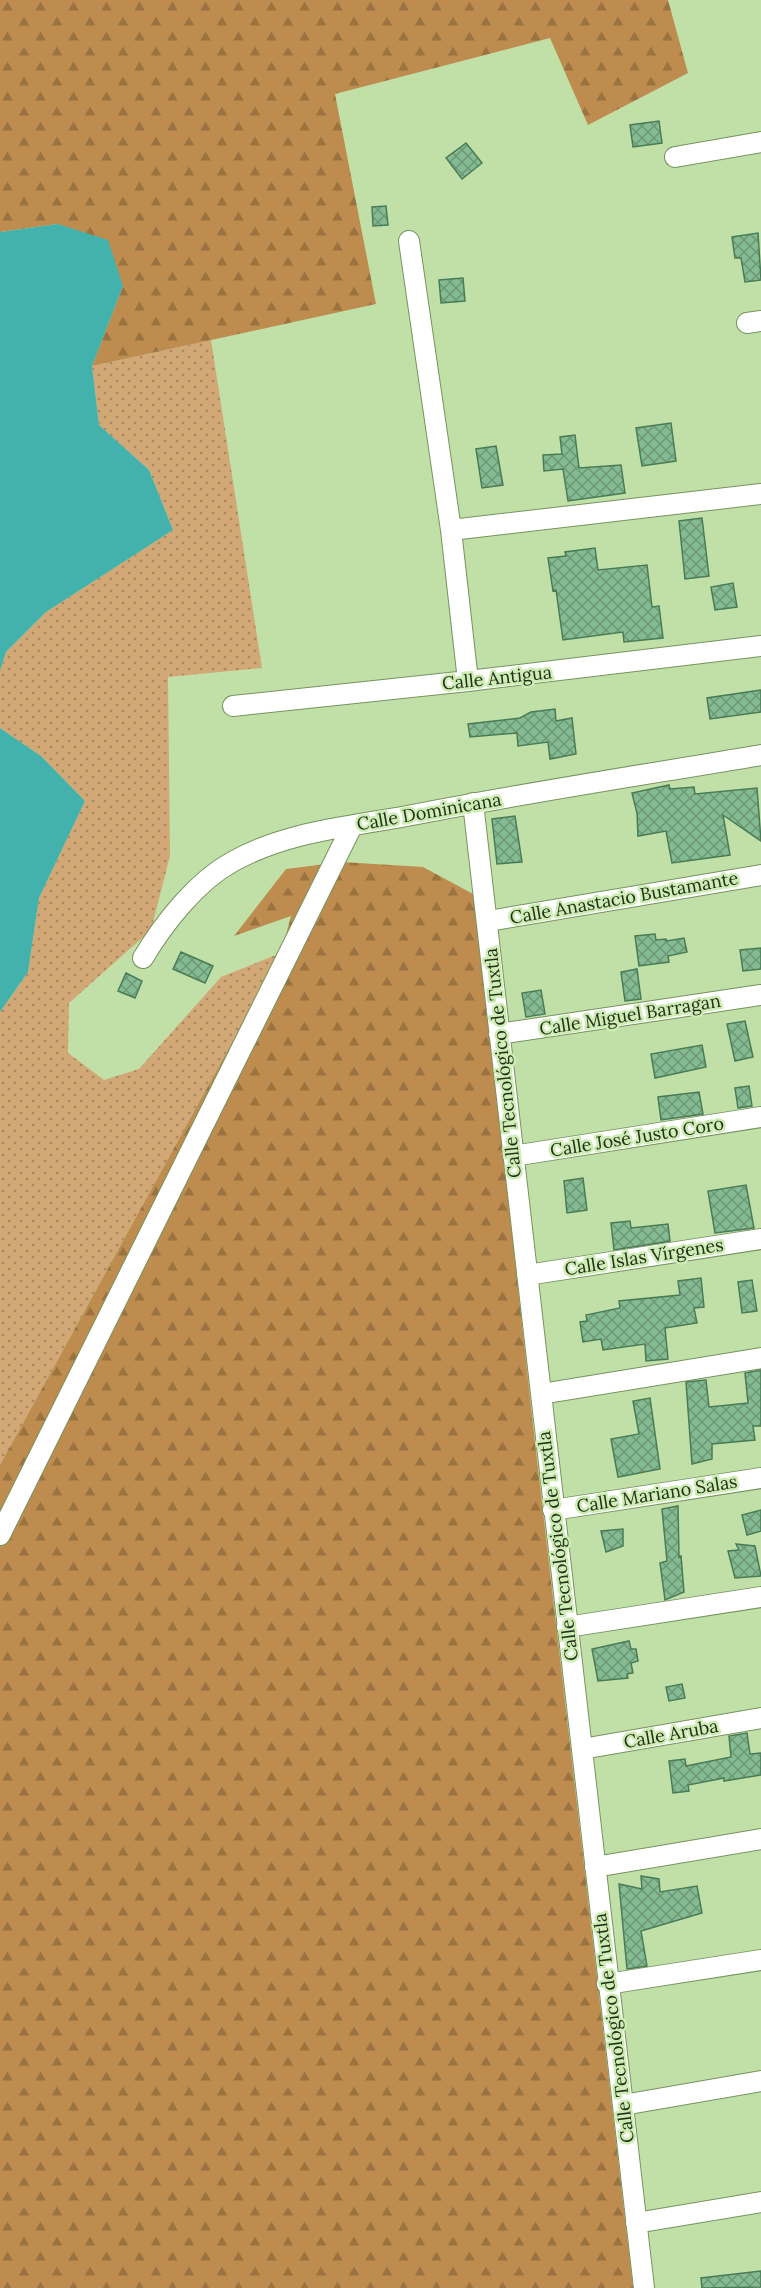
<svg xmlns="http://www.w3.org/2000/svg" width="761" height="2288" font-family="Lora,serif">
  <style>
    .grass { fill: url(#grass-dots) }
    .forest { fill: url(#forest-firs) }
    .water { fill: #43b2ad }
    .building { fill: url(#building-cross-hatch); stroke: #497c56; stroke-width: 1.5 }
    .lines { fill: none; stroke-linecap: round; stroke-linejoin: round }
    .minor-casing { stroke: #77935f; stroke-width: 22 }
    .minor { stroke: #fff; stroke-width: 20 }
    .labels { text-anchor: middle; stroke-width: 5; stroke-linejoin: round; paint-order: stroke }
    .street-label { font-size: 18px; fill: #232f19; stroke: #ceedb4 }
  </style>
  <defs>
    <pattern id="grass-dots" width="8" height="8" patternUnits="userSpaceOnUse" patternTransform="scale(1.5)"><rect width="8" height="8" fill="#d2a876"/><path d="M2 2h.1M6 6h.1" fill="none" stroke="#aa8960" stroke-width="1.8" stroke-linecap="round"/></pattern>
    <pattern id="forest-firs" width="22" height="20" patternUnits="userSpaceOnUse" patternTransform="scale(1.5)"><rect width="22" height="20" fill="#be8c4e"/><path d="M5 1l3.5 6h-7zM16 11l3.5 6h-7z" fill="#9a7340"/></pattern>
    <pattern id="building-cross-hatch" width="8" height="8" patternUnits="userSpaceOnUse" patternTransform="scale(1.5)"><rect width="8" height="8" fill="#85bb92"/><path d="M0 0l8 8M0 8l8-8" fill="none" stroke="#6c9876"/></pattern>
  </defs>
  <rect width="100%" height="100%" fill="#c1e0a7"/>
  <path class="grass" d="M 211,340 L 262,668 L 168,677 L 170,856 L 151,930 L 69,1003 L 68,1053 L 104,1080 L 139,1069 L 221,977 L 281,953 L 0,1465 L 0,1012 L 28,972 L 39,898 L 85,801 L 41,756 L 0,728 L 0,671 L 6,652 L 46,612 L 173,530 L 149,470 L 99,425 L 92,366 Z"/>
  <path class="forest" d="M 0,0 L 668,0 L 688,73 L 588,125 L 550,38 L 335,94 L 376,304 L 92,366 L 123,286 L 58,224 L 0,232 Z
    M 342,862 L 423,867 L 475,895 L 534,1434 L 633,2288 L 0,2288 L 0,1465 L 281,953 L 291,916 L 234,936 L 286,869 Z"/>
  <path class="water" d="M 58,224 L 108,240 L 123,286 L 92,366 L 99,425 L 149,470 L 173,530 L 46,612 L 6,652 L 0,671 L 0,232 Z
    M 0,728 L 41,756 L 85,801 L 39,898 L 28,972 L 0,1012 Z"/>
  <path class="building" d="M 659,121 L 662,143 L 633,147 L 630,125 Z
    M 466,143 L 482,163 L 462,179 L 446,158 Z
    M 386,206 L 388,225 L 373,226 L 372,207 Z
    M 758,233 L 761,280 L 745,282 L 741,258 L 735,258 L 732,237 Z
    M 463,278 L 465,301 L 441,303 L 439,280 Z
    M 671,423 L 676,461 L 642,466 L 636,428 Z
    M 575,435 L 579,468 L 621,465 L 625,493 L 568,501 L 563,469 L 544,471 L 543,455 L 562,454 L 560,437 Z
    M 496,446 L 503,485 L 482,488 L 476,449 Z
    M 702,518 L 709,576 L 685,579 L 679,521 Z
    M 595,548 L 598,570 L 647,565 L 652,607 L 659,606 L 663,638 L 624,642 L 623,632 L 563,640 L 556,590 L 553,591 L 548,558 L 566,556 L 565,552 Z
    M 733,583 L 737,607 L 715,610 L 711,587 Z
    M 761,690 L 761,712 L 710,719 L 707,698 Z
    M 555,709 L 556,721 L 572,718 L 576,754 L 550,759 L 548,742 L 518,746 L 517,733 L 470,737 L 468,724 L 520,718 L 531,712 Z
    M 669,785 L 670,789 L 694,787 L 695,794 L 757,788 L 761,841 L 723,815 L 730,855 L 672,863 L 666,831 L 638,836 L 637,813 L 632,793 Z
    M 515,816 L 522,862 L 497,864 L 492,819 Z
    M 655,934 L 656,940 L 666,939 L 667,941 L 684,938 L 687,952 L 668,956 L 669,962 L 639,966 L 635,936 Z
    M 761,948 L 761,969 L 743,971 L 740,950 Z
    M 181,952 L 213,966 L 205,983 L 173,969 Z
    M 637,969 L 641,999 L 625,1001 L 621,972 Z
    M 126,973 L 142,981 L 135,998 L 118,991 Z
    M 541,990 L 545,1014 L 526,1017 L 522,993 Z
    M 745,1021 L 753,1057 L 735,1061 L 727,1024 Z
    M 702,1045 L 706,1067 L 655,1078 L 651,1054 Z
    M 749,1086 L 752,1106 L 738,1108 L 735,1088 Z
    M 699,1092 L 703,1114 L 661,1120 L 658,1097 Z
    M 583,1178 L 587,1210 L 567,1213 L 564,1181 Z
    M 746,1185 L 754,1228 L 715,1233 L 708,1191 Z
    M 630,1221 L 631,1228 L 668,1224 L 670,1241 L 614,1250 L 611,1223 Z
    M 701,1278 L 704,1307 L 694,1308 L 697,1323 L 665,1328 L 668,1359 L 646,1361 L 645,1344 L 603,1350 L 601,1339 L 583,1342 L 580,1322 L 587,1321 L 586,1315 L 620,1308 L 619,1301 L 680,1295 L 678,1281 Z
    M 752,1280 L 757,1311 L 742,1313 L 738,1282 Z
    M 761,1370 L 761,1426 L 753,1426 L 755,1440 L 712,1444 L 712,1459 L 692,1464 L 686,1382 L 706,1380 L 709,1407 L 748,1403 L 745,1373 Z
    M 650,1398 L 660,1469 L 618,1477 L 611,1439 L 639,1434 L 633,1401 Z
    M 678,1506 L 679,1557 L 681,1556 L 684,1592 L 665,1600 L 660,1563 L 667,1561 L 662,1509 Z
    M 761,1510 L 761,1531 L 747,1535 L 742,1515 Z
    M 623,1529 L 623,1546 L 606,1552 L 601,1531 Z
    M 736,1544 L 755,1546 L 761,1576 L 735,1578 L 728,1551 L 739,1550 Z
    M 629,1641 L 631,1649 L 636,1649 L 638,1661 L 631,1663 L 633,1673 L 627,1674 L 628,1678 L 598,1681 L 592,1649 Z
    M 682,1684 L 685,1698 L 669,1701 L 666,1687 Z
    M 747,1733 L 750,1754 L 761,1753 L 761,1775 L 724,1781 L 724,1778 L 688,1785 L 689,1791 L 673,1793 L 669,1761 L 685,1759 L 686,1766 L 731,1757 L 729,1736 Z
    M 641,1876 L 659,1879 L 660,1892 L 697,1886 L 702,1913 L 641,1931 L 647,1966 L 627,1969 L 619,1884 L 642,1889 Z
    M 761,2271 L 761,2287 L 702,2288 L 701,2278 Z"/>
  <g class="lines">
    <defs>
      <path id="minor" d="M 675,157 L 761,142
        M 409,241 L 451,530 L 468,681
        M 747,323 L 761,321
        M 451,530 L 761,494
        M 233,706 L 468,681 L 761,646
        M 473,803 L 644,2288
        M 488,921 L 761,875
        M 143,958 C 164,923 196,882 232,862 C 285,832 347,827 407,816 C 524,793 643,775 761,755
        M 499,1034 L 761,995
        M 513,1156 L 761,1117
        M 527,1275 L 761,1239
        M 541,1394 L 761,1358
        M 553,1510 L 761,1478
        M 0,1535 L 352,826
        M 567,1627 L 761,1597
        M 582,1749 L 761,1718
        M 595,1867 L 761,1839
        M 607,1984 L 761,1960
        M 623,2105 L 761,2081
        M 636,2223 L 761,2202"/>
    </defs>
    <use href="#minor" class="minor-casing"/>
    <use href="#minor" class="minor"/>
  </g>
  <g class="labels">
    <g class="street-label">
      <text transform="translate(497 678) rotate(-6)" y="6">Calle Antigua</text>
      <text transform="translate(429 812) rotate(-10)" y="6">Calle Dominicana</text>
      <text transform="translate(624 898) rotate(-10)" y="6">Calle Anastacio Bustamante</text>
      <text transform="translate(630 1015) rotate(-9)" y="6">Calle Miguel Barragan</text>
      <text transform="translate(503 1063) rotate(-96)" y="6">Calle Tecnológico de Tuxtla</text>
      <text transform="translate(637 1137) rotate(-9)" y="6">Calle José Justo Coro</text>
      <text transform="translate(644 1257) rotate(-9)" y="6">Calle Islas Vírgenes</text>
      <text transform="translate(657 1494) rotate(-9)" y="6">Calle Mariano Salas</text>
      <text transform="translate(558 1546) rotate(-97)" y="6">Calle Tecnológico de Tuxtla</text>
      <text transform="translate(671 1734) rotate(-10)" y="6">Calle Aruba</text>
      <text transform="translate(614 2028) rotate(-97)" y="6">Calle Tecnológico de Tuxtla</text>
    </g>
  </g>
</svg>
